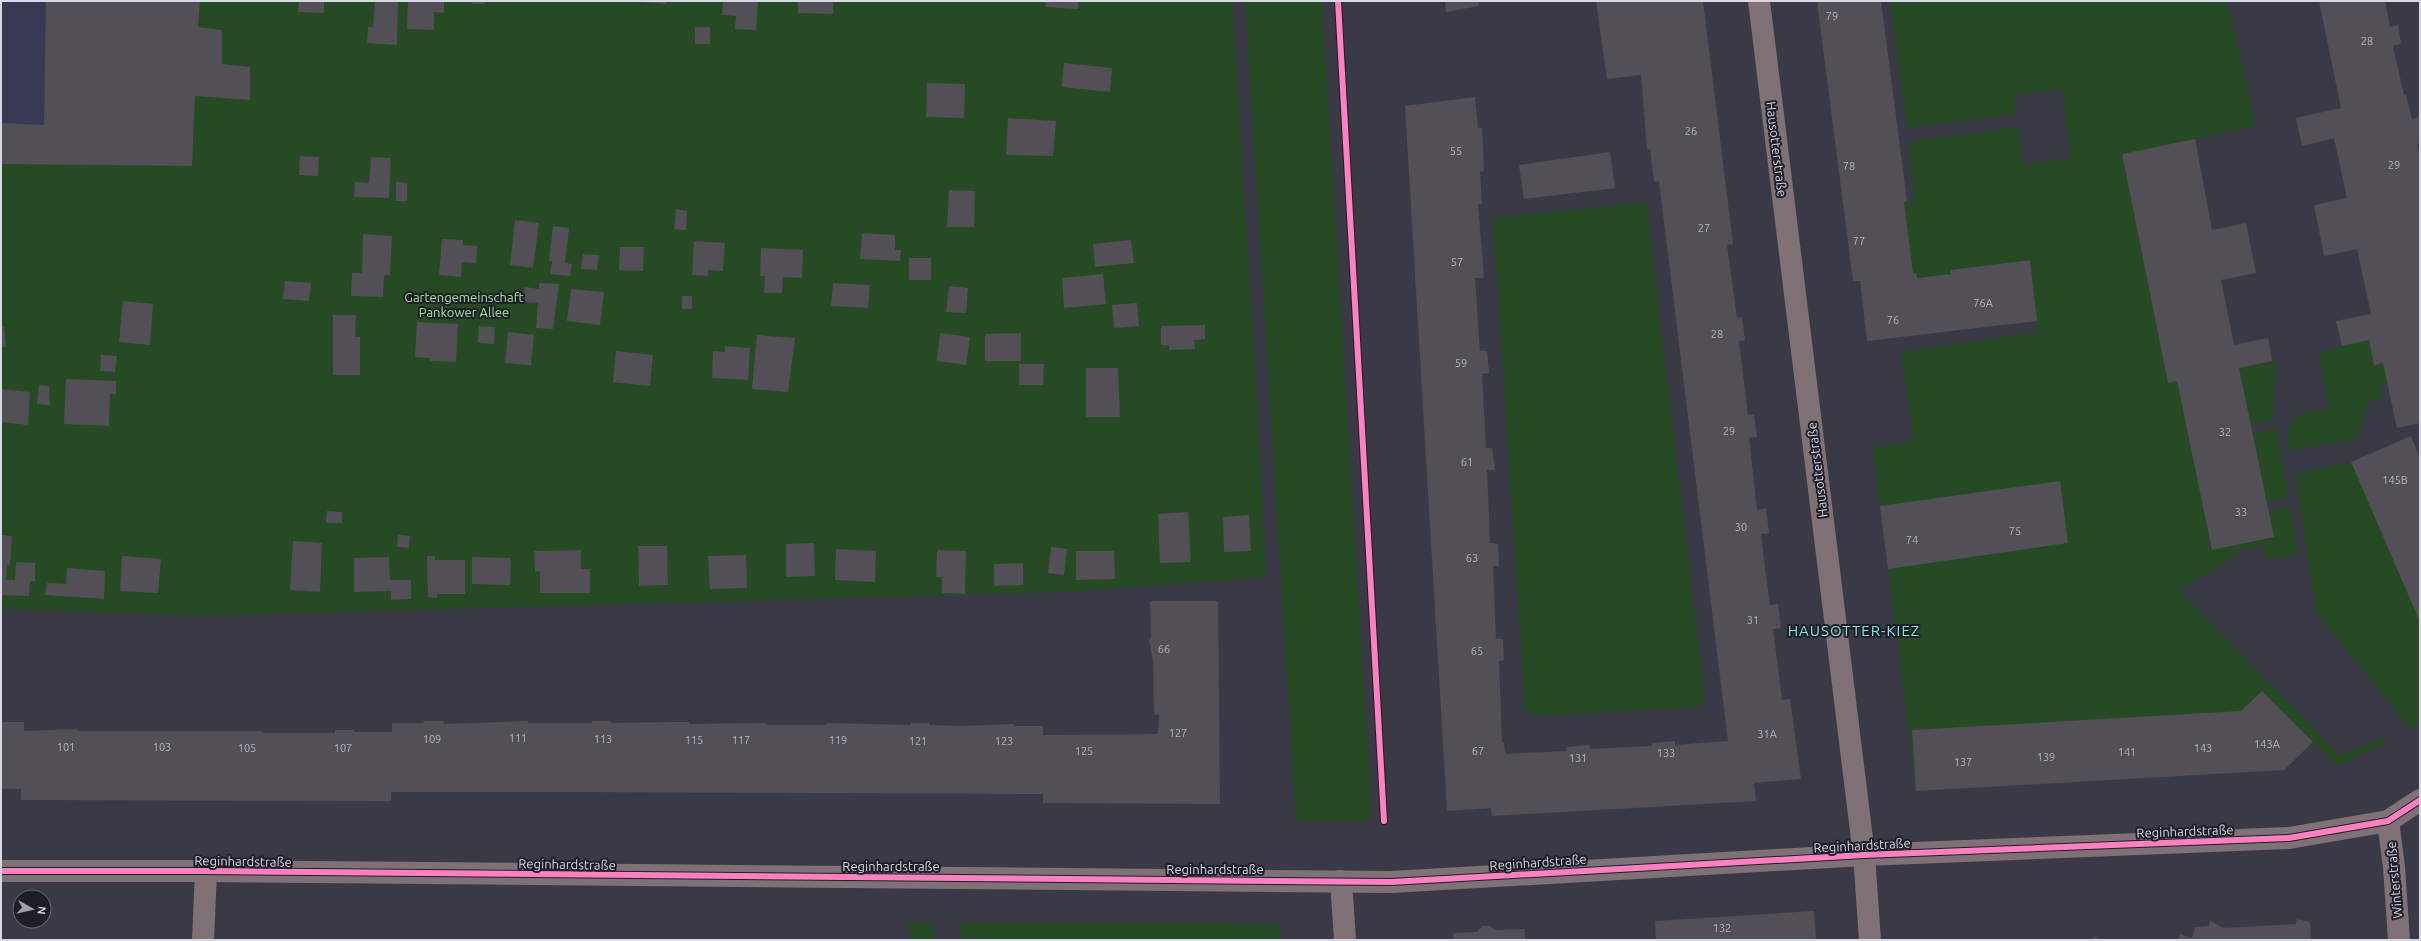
<svg xmlns="http://www.w3.org/2000/svg" width="2421" height="941" font-family="Ubuntu,sans-serif">
  <style>
    .built { fill: #383a54 }
    .green { fill: #264a24 }
    .building { fill: #534f57 }
    .lines { fill: none; stroke-linecap: round; stroke-linejoin: round }
    .minor { stroke: #7f7176; stroke-width: 22 }
    .tertiary { stroke: #7f7176; stroke-width: 22 }
    .cycleway-casing { stroke: #1d1e28; stroke-width: 8 }
    .cycleway { stroke: #ff80c0; stroke-width: 6 }
    .labels { text-anchor: middle; stroke-width: 4; stroke-linejoin: round; paint-order: stroke }
    .number-label { font-size: 11px; fill: #b5b6c2 }
    .street-label { font-size: 13px; fill: #d6d8e6; stroke: #1d1e28 }
    .park-label { font-size: 13px; fill: #a1e399; stroke: #1d1e28 }
    .quarter-label { font-size: 15px; letter-spacing: 1px; fill: #82e9d9; stroke: #1d1e28 }
  </style>
  <rect width="100%" height="100%" fill="#3a3a46"/>
  <path class="built" d="M 1,1 L 200,1 L 195,96 L 1,164 Z"/>
  <path class="green" d="M 200,1 L 1232,1 L 1259,432 L 1266,577 L 1067,592 L 203,616 L 1,609 L 1,164 L 195,96 Z
    M 1245,1 L 1322,1 L 1372,820 L 1296,822 Z
    M 1890,1 L 2227,1 L 2256,126 L 2122,154 L 2168,383 L 2177,381 L 2212,550 L 2274,537 L 2269,512 L 2286,506 L 2290,510 L 2298,554 L 2267,560 L 2263,546 L 2238,550 L 2238,555 L 2179,590 L 2340,756 L 2381,737 L 2386,743 L 2337,766 L 2262,691 L 2241,711 L 1912,730 L 1916,791 L 1873,448 L 1914,441 L 1901,352 L 2038,332 L 2030,260 L 1950,270 L 1951,274 L 1917,278 L 1913,273 L 1904,202 L 1915,201 L 1908,142 L 2018,127 L 2024,165 L 2071,157 L 2061,89 L 2014,95 L 2016,114 L 1907,128 Z
    M 1646,202 L 1705,700 L 1699,707 L 1532,716 L 1525,710 L 1493,218 Z
    M 2369,340 L 2383,363 L 2388,384 L 2380,386 L 2382,400 L 2368,402 L 2357,438 L 2291,451 L 2287,434 L 2290,422 L 2303,413 L 2329,409 L 2319,352 Z
    M 2277,360 L 2272,420 L 2251,425 L 2239,368 Z
    M 2276,428 L 2288,496 L 2284,500 L 2267,502 L 2253,434 Z
    M 2351,462 L 2420,622 L 2420,723 L 2411,730 L 2316,612 L 2295,474 Z
    M 908,922 L 931,923 L 935,940 L 911,940 Z
    M 958,923 L 1279,924 L 1280,940 L 962,940 Z"/>
  <path class="building" d="M 46,1 L 200,1 L 198,27 L 222,30 L 222,64 L 250,67 L 250,100 L 195,96 L 192,166 L 1,164 L 1,123 L 44,125 Z
    M 299,1 L 324,1 L 324,13 L 298,12 Z
    M 375,1 L 398,1 L 397,45 L 367,43 L 368,27 L 373,27 Z
    M 408,1 L 444,1 L 444,13 L 434,12 L 434,30 L 407,29 Z
    M 473,1 L 484,1 L 485,4 L 472,4 Z
    M 626,1 L 666,1 L 666,4 Z
    M 723,1 L 758,1 L 756,30 L 735,29 L 736,16 L 722,15 Z
    M 798,1 L 833,1 L 833,14 L 798,13 Z
    M 1037,1 L 1078,1 L 1078,9 L 1045,7 L 1046,3 Z
    M 1445,1 L 1478,1 L 1479,6 L 1446,12 Z
    M 1596,1 L 1703,1 L 1733,244 L 1727,245 L 1737,318 L 1742,317 L 1745,340 L 1739,341 L 1748,415 L 1754,414 L 1755,423 L 1757,437 L 1749,438 L 1757,510 L 1766,508 L 1769,533 L 1761,534 L 1765,568 L 1770,605 L 1778,604 L 1781,628 L 1773,629 L 1782,700 L 1790,699 L 1801,779 L 1754,783 L 1756,801 L 1492,816 L 1491,808 L 1447,811 L 1405,106 L 1475,97 L 1478,128 L 1482,128 L 1484,171 L 1480,172 L 1482,204 L 1478,204 L 1484,278 L 1475,278 L 1480,351 L 1487,351 L 1489,373 L 1482,374 L 1486,448 L 1492,448 L 1495,470 L 1487,470 L 1490,543 L 1498,544 L 1499,566 L 1493,566 L 1496,639 L 1503,639 L 1504,660 L 1499,661 L 1502,742 L 1504,742 L 1505,754 L 1567,751 L 1566,747 L 1589,745 L 1590,749 L 1652,746 L 1652,743 L 1675,741 L 1675,745 L 1728,741 L 1659,181 L 1654,182 L 1650,149 L 1647,149 L 1641,75 L 1607,79 Z
    M 1817,1 L 1881,1 L 1907,201 L 1904,202 L 1913,273 L 1916,273 L 1917,278 L 1951,274 L 1950,270 L 2030,260 L 2037,321 L 1867,341 L 1860,281 L 1853,281 Z
    M 2319,1 L 2385,1 L 2390,27 L 2398,25 L 2401,44 L 2393,46 L 2404,95 L 2406,95 L 2412,119 L 2419,117 L 2420,122 L 2420,143 L 2417,144 L 2420,158 L 2420,423 L 2397,428 L 2383,363 L 2374,365 L 2369,340 L 2342,346 L 2336,321 L 2371,314 L 2357,249 L 2324,256 L 2314,205 L 2347,198 L 2334,138 L 2302,146 L 2296,118 L 2341,108 Z
    M 695,27 L 710,27 L 710,44 L 695,44 Z
    M 1064,63 L 1112,68 L 1110,92 L 1062,87 Z
    M 927,83 L 965,84 L 964,118 L 926,117 Z
    M 1008,118 L 1056,121 L 1053,156 L 1006,155 Z
    M 2195,139 L 2212,230 L 2246,223 L 2256,273 L 2221,280 L 2234,345 L 2268,338 L 2272,361 L 2239,368 L 2274,537 L 2212,550 L 2177,381 L 2168,383 L 2122,154 Z
    M 1610,152 L 1615,188 L 1524,199 L 1519,165 Z
    M 300,156 L 319,157 L 318,176 L 299,175 Z
    M 371,157 L 391,158 L 389,198 L 354,197 L 355,182 L 369,183 Z
    M 396,182 L 407,183 L 407,201 L 396,201 Z
    M 949,190 L 975,191 L 974,227 L 947,227 Z
    M 676,209 L 687,211 L 686,230 L 674,229 Z
    M 515,220 L 539,223 L 533,268 L 510,265 Z
    M 553,226 L 569,228 L 565,263 L 572,264 L 570,276 L 550,274 L 552,261 L 549,261 Z
    M 862,233 L 895,235 L 895,250 L 901,250 L 900,261 L 860,259 Z
    M 363,234 L 392,236 L 390,275 L 384,275 L 383,297 L 351,296 L 352,273 L 362,273 Z
    M 442,239 L 463,240 L 463,245 L 477,246 L 476,263 L 462,262 L 461,277 L 439,275 Z
    M 1131,240 L 1134,263 L 1095,267 L 1093,244 Z
    M 694,241 L 725,243 L 723,271 L 708,270 L 708,276 L 692,275 Z
    M 620,247 L 644,247 L 643,271 L 619,270 Z
    M 761,248 L 803,250 L 802,278 L 783,277 L 782,293 L 764,293 L 765,276 L 760,276 Z
    M 583,254 L 599,255 L 597,270 L 581,269 Z
    M 909,258 L 931,258 L 931,280 L 909,280 Z
    M 1103,274 L 1106,304 L 1064,308 L 1062,278 Z
    M 285,281 L 311,283 L 309,301 L 283,299 Z
    M 539,283 L 559,284 L 553,329 L 536,328 L 538,303 L 523,302 L 525,287 L 539,289 Z
    M 833,283 L 870,285 L 868,308 L 831,306 Z
    M 949,286 L 968,288 L 966,313 L 946,312 Z
    M 571,289 L 604,292 L 600,325 L 567,321 Z
    M 682,296 L 692,296 L 692,309 L 682,309 Z
    M 123,301 L 153,304 L 150,345 L 119,342 Z
    M 1137,303 L 1139,326 L 1114,328 L 1112,305 Z
    M 333,315 L 356,315 L 355,337 L 360,337 L 360,375 L 333,375 Z
    M 417,322 L 458,324 L 456,362 L 430,361 L 430,358 L 415,357 Z
    M 1205,325 L 1205,339 L 1194,340 L 1195,349 L 1169,350 L 1169,345 L 1161,345 L 1161,326 Z
    M 479,326 L 495,327 L 494,344 L 478,343 Z
    M 1,327 L 4,327 L 6,347 L 1,347 Z
    M 508,332 L 534,335 L 531,365 L 505,363 Z
    M 940,333 L 970,337 L 966,365 L 937,361 Z
    M 1021,333 L 1021,361 L 985,361 L 985,334 Z
    M 757,335 L 795,338 L 788,392 L 752,389 Z
    M 725,346 L 750,348 L 748,380 L 712,378 L 713,351 L 725,352 Z
    M 616,351 L 653,355 L 650,386 L 613,382 Z
    M 101,355 L 117,356 L 115,372 L 100,371 Z
    M 1019,364 L 1044,364 L 1043,385 L 1019,385 Z
    M 1086,368 L 1118,368 L 1120,417 L 1086,417 Z
    M 66,379 L 116,381 L 116,394 L 110,394 L 109,426 L 64,424 Z
    M 39,385 L 49,386 L 50,405 L 37,404 Z
    M 1,389 L 30,392 L 28,425 L 1,422 Z
    M 2411,436 L 2420,458 L 2420,622 L 2351,462 Z
    M 2060,481 L 2068,543 L 1888,569 L 1880,506 Z
    M 327,511 L 342,512 L 342,523 L 326,523 Z
    M 1188,512 L 1191,562 L 1160,563 L 1158,514 Z
    M 1249,515 L 1251,551 L 1224,552 L 1223,517 Z
    M 1,535 L 12,536 L 10,565 L 7,564 L 6,580 L 15,580 L 16,562 L 35,563 L 35,581 L 30,581 L 29,596 L 1,595 Z
    M 398,535 L 410,536 L 409,548 L 397,547 Z
    M 293,541 L 322,543 L 320,592 L 290,590 Z
    M 814,543 L 815,576 L 786,577 L 786,544 Z
    M 638,546 L 667,546 L 668,585 L 639,586 Z
    M 1051,547 L 1067,549 L 1064,575 L 1048,573 Z
    M 836,549 L 876,551 L 875,582 L 835,580 Z
    M 581,550 L 581,569 L 590,569 L 590,593 L 540,593 L 540,571 L 535,572 L 534,551 Z
    M 937,550 L 966,551 L 965,594 L 942,593 L 942,577 L 936,577 Z
    M 1076,551 L 1114,551 L 1115,579 L 1076,580 Z
    M 746,555 L 747,588 L 710,589 L 708,556 Z
    M 122,556 L 161,559 L 158,593 L 120,591 Z
    M 427,556 L 435,556 L 435,560 L 465,560 L 465,594 L 437,594 L 437,598 L 428,597 Z
    M 389,557 L 390,580 L 411,580 L 411,599 L 391,600 L 391,591 L 354,592 L 354,558 Z
    M 472,557 L 511,558 L 510,585 L 472,584 Z
    M 1023,563 L 1023,585 L 994,586 L 994,564 Z
    M 67,568 L 105,571 L 104,599 L 45,595 L 47,583 L 66,584 Z
    M 1150,601 L 1218,601 L 1220,804 L 1043,803 L 1043,794 L 559,792 L 391,792 L 391,801 L 21,800 L 21,789 L 1,789 L 1,722 L 24,722 L 24,731 L 77,729 L 77,731 L 262,731 L 262,733 L 335,733 L 335,730 L 354,730 L 354,732 L 392,732 L 392,723 L 424,723 L 423,721 L 444,721 L 443,724 L 528,721 L 528,723 L 592,723 L 592,721 L 611,721 L 611,723 L 672,722 L 689,722 L 689,724 L 766,723 L 766,725 L 827,725 L 827,723 L 911,725 L 911,723 L 929,723 L 929,725 L 963,726 L 1014,724 L 1014,726 L 1043,726 L 1043,735 L 1158,734 L 1159,714 L 1154,715 L 1153,660 L 1149,641 L 1151,637 Z
    M 2262,691 L 2313,742 L 2284,770 L 1916,791 L 1912,730 L 2241,711 Z
    M 1814,911 L 1816,940 L 1656,940 L 1655,921 Z
    M 2297,919 L 2310,922 L 2311,940 L 2178,940 L 2180,934 L 2192,938 L 2195,927 L 2209,926 L 2210,921 L 2224,928 L 2296,924 Z
    M 1482,926 L 1490,926 L 1495,930 L 1525,929 L 1525,940 L 1453,940 L 1454,933 L 1477,932 Z
    M 2094,937 L 2102,940 L 2092,940 Z"/>
  <g class="lines">
    <path class="minor" d="M 1759,1 L 1864,855 L 1870,940
      M 2388,821 L 2394,867 L 2399,940
      M 1341,881 L 1345,940
      M 203,940 L 206,871"/>
    <path class="tertiary" d="M 1,871 L 206,871 L 1391,882 L 1864,855 L 2289,838 L 2388,821 L 2420,800"/>
    <defs>
      <path id="cycleway" d="M 1338,1 L 1384,821
        M 1,871 L 206,871 L 1391,882 L 1864,855 L 2289,838 L 2388,821 L 2420,800"/>
    </defs>
    <use href="#cycleway" class="cycleway-casing"/>
    <use href="#cycleway" class="cycleway"/>
  </g>
  <g class="labels">
    <g class="number-label">
      <text x="1832" y="20">79</text>
      <text x="2367" y="45">28</text>
      <text x="1691" y="135">26</text>
      <text x="1456" y="155">55</text>
      <text x="2394" y="169">29</text>
      <text x="1849" y="170">78</text>
      <text x="1704" y="232">27</text>
      <text x="1859" y="245">77</text>
      <text x="1457" y="266">57</text>
      <text x="1983" y="307">76A</text>
      <text x="1893" y="324">76</text>
      <text x="1717" y="338">28</text>
      <text x="1461" y="367">59</text>
      <text x="1729" y="435">29</text>
      <text x="2225" y="436">32</text>
      <text x="1467" y="466">61</text>
      <text x="2395" y="484">145B</text>
      <text x="2241" y="516">33</text>
      <text x="1741" y="531">30</text>
      <text x="2015" y="535">75</text>
      <text x="1912" y="544">74</text>
      <text x="1472" y="562">63</text>
      <text x="1753" y="624">31</text>
      <text x="1164" y="653">66</text>
      <text x="1477" y="655">65</text>
      <text x="1178" y="737">127</text>
      <text x="1767" y="738">31A</text>
      <text x="518" y="742">111</text>
      <text x="432" y="743">109</text>
      <text x="603" y="743">113</text>
      <text x="694" y="744">115</text>
      <text x="741" y="744">117</text>
      <text x="838" y="744">119</text>
      <text x="918" y="745">121</text>
      <text x="1004" y="745">123</text>
      <text x="2267" y="748">143A</text>
      <text x="66" y="751">101</text>
      <text x="162" y="751">103</text>
      <text x="247" y="752">105</text>
      <text x="343" y="752">107</text>
      <text x="2203" y="752">143</text>
      <text x="1084" y="755">125</text>
      <text x="1478" y="755">67</text>
      <text x="2127" y="756">141</text>
      <text x="1666" y="757">133</text>
      <text x="2046" y="761">139</text>
      <text x="1578" y="762">131</text>
      <text x="1963" y="766">137</text>
      <text x="1722" y="932">132</text>
    </g>
    <g class="street-label">
      <text transform="translate(1777 149) rotate(83)" y="5">Hausotterstraße</text>
      <text transform="translate(1817 470) rotate(-97)" y="5">Hausotterstraße</text>
      <text transform="translate(2185 831) rotate(-2)" y="5">Reginhardstraße</text>
      <text transform="translate(1862 845) rotate(-3)" y="5">Reginhardstraße</text>
      <text transform="translate(243 861) rotate(1)" y="5">Reginhardstraße</text>
      <text transform="translate(1538 862) rotate(-4)" y="5">Reginhardstraße</text>
      <text transform="translate(567 864) rotate(1)" y="5">Reginhardstraße</text>
      <text x="891" y="871">Reginhardstraße</text>
      <text x="1215" y="874">Reginhardstraße</text>
      <text transform="translate(2394 880) rotate(-95)" y="5">Winterstraße</text>
    </g>
    <g class="park-label">
      <text x="464" y="302">Gartengemeinschaft<tspan x="464" dy="15">Pankower Allee</tspan></text>
    </g>
    <g class="quarter-label">
      <text x="1854" y="636">HAUSOTTER-KIEZ</text>
    </g>
  </g>
  <rect width="2421" height="941" fill="none" stroke="#d6d8e6" stroke-width="4"/>
  <g transform="translate(32 909) rotate(98)"><circle r="19" fill="#1d1e28" stroke="#676874"/>
  <path d="M0-3L7 15L0 10L-7 15Z" fill="#9fa1ae"/>
  <text y="-6" font-size="11" font-weight="bold" text-anchor="middle" fill="#d6d8e6">N</text>
  </g>
</svg>
